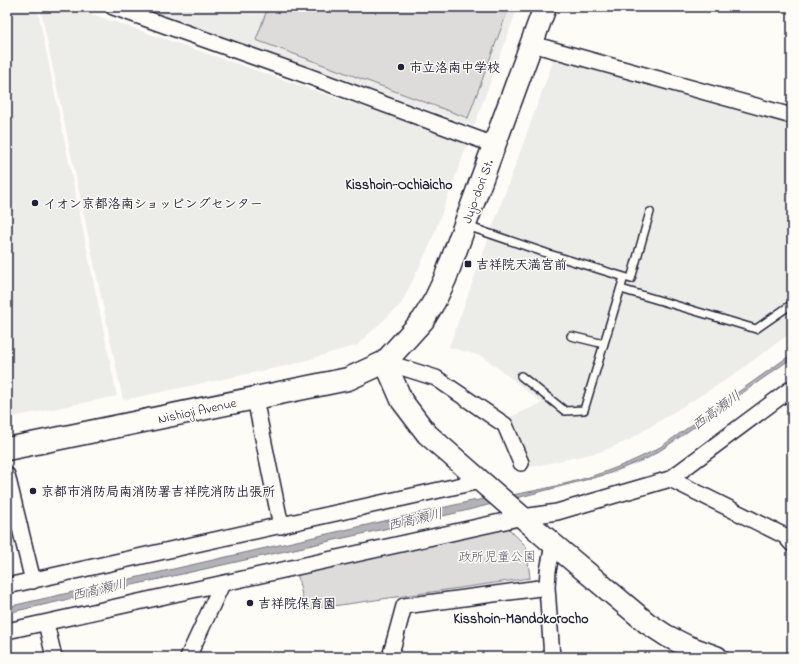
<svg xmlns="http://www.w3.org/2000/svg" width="799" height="664" font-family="'Indie Flower','Klee One',sans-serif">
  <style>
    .built { fill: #ecece9 }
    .green { fill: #dddcdb; stroke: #807f8b }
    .water { fill: #b2b2b7; stroke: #787885 }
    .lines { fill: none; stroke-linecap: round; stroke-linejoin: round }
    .lane-casing { stroke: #22223b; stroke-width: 10 }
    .street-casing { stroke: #22223b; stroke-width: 18 }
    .secondary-casing { stroke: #22223b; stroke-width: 24 }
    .primary-casing { stroke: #22223b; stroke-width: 25 }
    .lane { stroke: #fdfcf7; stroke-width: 7 }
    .street { stroke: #fdfcf7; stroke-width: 15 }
    .secondary { stroke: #fdfcf7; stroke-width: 21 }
    .primary { stroke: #fdfcf7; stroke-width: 22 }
    .poi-dot { fill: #22223b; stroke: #fdfcf7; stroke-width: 1.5 }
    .labels { text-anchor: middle; stroke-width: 3; stroke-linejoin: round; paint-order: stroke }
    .poi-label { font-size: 13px; font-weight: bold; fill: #22223b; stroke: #fdfcf7; text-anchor: start }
    .street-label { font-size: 13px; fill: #22223b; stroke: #fdfcf7 }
    .park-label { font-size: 13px; fill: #5a5a6b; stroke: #fdfcf7 }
    .neighbourhood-label { font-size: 14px; font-weight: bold; fill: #22223b; stroke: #fdfcf7 }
    .water-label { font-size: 14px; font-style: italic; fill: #545466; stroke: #fdfcf7 }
  </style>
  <rect width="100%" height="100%" fill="#fdfcf7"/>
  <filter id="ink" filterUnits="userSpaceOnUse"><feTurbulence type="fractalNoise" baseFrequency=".025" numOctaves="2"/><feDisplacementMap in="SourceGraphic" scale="8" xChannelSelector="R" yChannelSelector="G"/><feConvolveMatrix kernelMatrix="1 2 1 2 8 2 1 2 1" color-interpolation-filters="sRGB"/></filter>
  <g filter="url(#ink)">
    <path class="built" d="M 7,7 L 37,7 L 117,396 L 7,418 Z
      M 40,7 L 71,7 L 468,143 L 429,247 L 401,304 L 357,345 L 290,365 L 123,400 Z
      M 139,7 L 518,7 L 474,126 Z
      M 555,56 L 792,123 L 792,332 L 729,378 L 627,441 L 600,452 L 531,467 L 510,421 L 506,419 L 542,403 L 484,357 L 449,347 Z"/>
    <path class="green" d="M 268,7 L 509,7 L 468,118 L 256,40 Z
      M 507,527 L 526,546 L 530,578 L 305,610 L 297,572 Z"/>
    <path class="water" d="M 792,354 L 792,358 L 667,446 L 648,458 L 608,474 L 528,495 L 456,513 L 7,613 L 7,607 L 472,501 C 538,492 604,479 662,446 Z"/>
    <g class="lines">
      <defs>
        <path id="lane" d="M 467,226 L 549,254 L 631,279 L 650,212
          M 621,289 L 756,329 L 792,304
          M 571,336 L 604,344
          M 521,376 L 565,411 L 584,410 L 624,277"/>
        <path id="street" d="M 113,7 L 308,76 L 494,145
          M 532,44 L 792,116
          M 385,362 L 436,378 L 505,425 L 521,463
          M 255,399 L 281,526
          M 7,475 L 33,581
          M 670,479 L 785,536 L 792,544
          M 7,586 L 480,481
          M 46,623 L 54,657
          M 7,631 L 523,517 L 557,512 L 670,479 L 792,388
          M 188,657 L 222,584
          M 390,657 L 404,606 L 547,587
          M 552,657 L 547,587 L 548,571 L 553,544"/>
        <path id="secondary" d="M 385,362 L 402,401 L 427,434 L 553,544 L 647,623 L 667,636 L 687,646 L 717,657"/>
        <path id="primary" d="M 7,449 L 348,379 L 385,362 L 423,320 L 435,300 L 445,279 L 545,7"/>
      </defs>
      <use href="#lane" class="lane-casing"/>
      <use href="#street" class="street-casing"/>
      <use href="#secondary" class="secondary-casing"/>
      <use href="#primary" class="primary-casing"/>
      <use href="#lane" class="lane"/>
      <use href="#street" class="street"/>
      <use href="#secondary" class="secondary"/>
      <use href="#primary" class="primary"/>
    </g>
  </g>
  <g class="poi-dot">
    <circle cx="401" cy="67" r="4"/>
    <circle cx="35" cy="203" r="4"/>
    <rect x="464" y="260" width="8" height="8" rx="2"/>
    <circle cx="33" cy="491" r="4"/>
    <circle cx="250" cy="603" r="4"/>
  </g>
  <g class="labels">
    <g class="poi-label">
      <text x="409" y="72">市立洛南中学校</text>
      <text x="43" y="208">イオン京都洛南ショッピングセンター</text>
      <text x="476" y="269">吉祥院天満宮前</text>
      <text x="41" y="496">京都市消防局南消防署吉祥院消防出張所</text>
      <text x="258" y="608">吉祥院保育園</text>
    </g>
    <g class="street-label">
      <text transform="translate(477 191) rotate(-70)" y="5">Jujo-dori St.</text>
      <text transform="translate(197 410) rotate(-12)" y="5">Nishioji Avenue</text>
    </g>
    <g class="park-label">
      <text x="497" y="561">政所児童公園</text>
    </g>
    <g class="neighbourhood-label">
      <text x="399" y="189">Kisshoin-Ochiaicho</text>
      <text x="521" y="623">Kisshoin-Mandokorocho</text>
    </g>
    <g class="water-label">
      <text transform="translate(716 410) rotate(-36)" y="5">西高瀬川</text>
      <text transform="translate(415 519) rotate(-13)" y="5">西高瀬川</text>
      <text transform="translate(99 589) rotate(-13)" y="5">西高瀬川</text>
    </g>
  </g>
  <rect width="799" height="664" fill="none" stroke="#fdfcf7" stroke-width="24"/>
  <rect x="12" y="12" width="775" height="640" fill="none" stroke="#22223b" stroke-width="1.5" filter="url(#ink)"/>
</svg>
